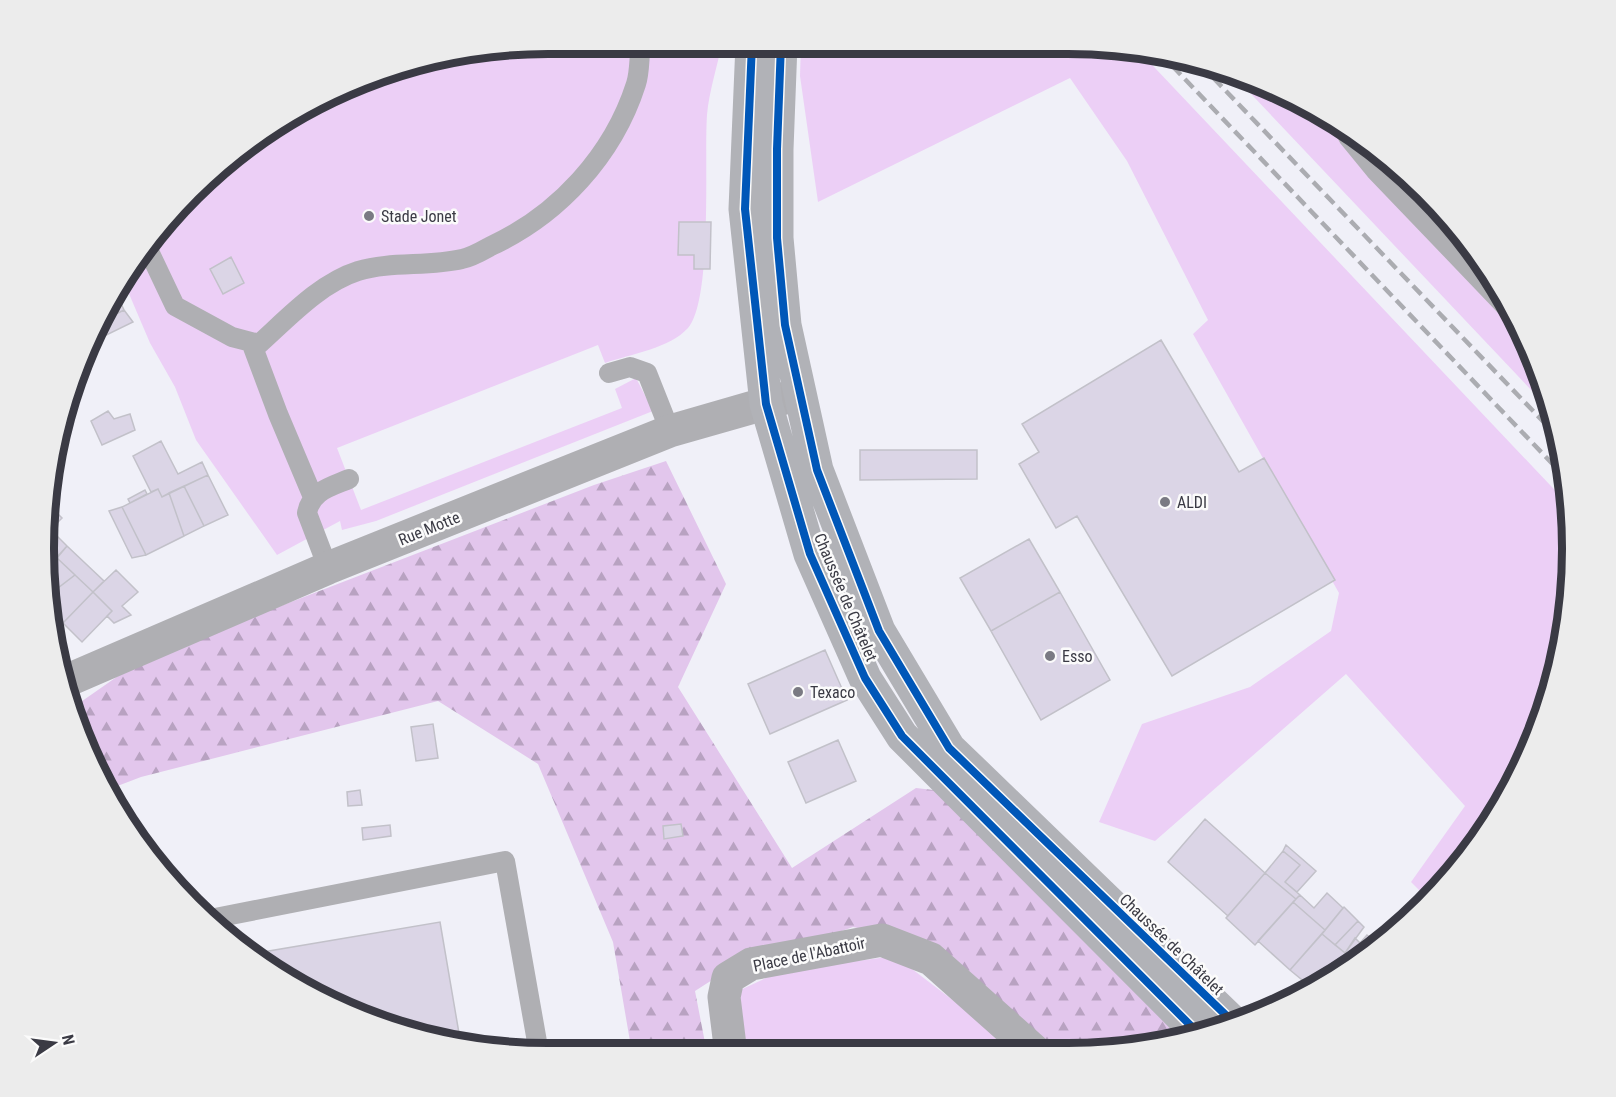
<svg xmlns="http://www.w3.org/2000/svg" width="1616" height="1097" font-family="'Roboto Condensed',sans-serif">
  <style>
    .green { fill: #eccff6 }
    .forest { fill: url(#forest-firs) }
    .building { fill: #dbd5e6; stroke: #c2c1c9; stroke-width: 1.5 }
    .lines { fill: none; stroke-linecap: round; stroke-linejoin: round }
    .service { stroke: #afafb3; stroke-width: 20 }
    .minor { stroke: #afafb3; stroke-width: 33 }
    .primary { stroke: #b1b2b7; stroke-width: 33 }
    .rail { stroke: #abacb1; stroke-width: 4.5; stroke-dasharray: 12 6; stroke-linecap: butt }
    .cycleway-casing { stroke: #fbfbfb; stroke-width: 11 }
    .cycleway { stroke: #0057b8; stroke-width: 8 }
    .poi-dot { fill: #7a7a83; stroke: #fbfbfb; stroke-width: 2 }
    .labels { text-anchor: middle; stroke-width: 5; stroke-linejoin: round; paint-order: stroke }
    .poi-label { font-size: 16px; fill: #3a3a44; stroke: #fbfbfb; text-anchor: start }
    .street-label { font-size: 16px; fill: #3a3a44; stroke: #fbfbfb }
    .rim { fill: none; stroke: #3a3a44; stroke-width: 8 }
  </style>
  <defs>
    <pattern id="forest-firs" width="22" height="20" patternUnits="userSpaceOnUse" patternTransform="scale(1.5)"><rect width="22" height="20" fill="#e2c6ec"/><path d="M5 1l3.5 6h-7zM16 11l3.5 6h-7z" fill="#b8a2c1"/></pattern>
  </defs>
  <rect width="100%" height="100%" fill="#f0f0f8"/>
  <path class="green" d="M 549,44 L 722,44 C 717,67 709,92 707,115 C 704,158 713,299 688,328 C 670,348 631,354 605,363 L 598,345 L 337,448 L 361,510 L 622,408 L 615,389 L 636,378 L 653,411 L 376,521 L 342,530 L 340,521 L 277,555 L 196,440 L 175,387 L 150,343 L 124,282 L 148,241 L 268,129 L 387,70 Z
    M 801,44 L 1067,44 L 1138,50 L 1568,504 L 1572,548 L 1563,647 L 1534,741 L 1488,829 L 1429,900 L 1411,882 L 1465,806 L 1346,674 L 1155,841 L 1099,822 L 1142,724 L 1250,687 L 1331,631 L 1339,593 L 1193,334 L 1208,320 L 1127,161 L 1070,78 L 818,202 L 800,76 Z
    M 1235,77 L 1291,96 L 1424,191 L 1487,268 L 1534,355 L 1551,411 Z
    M 895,956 L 1022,1053 L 746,1053 L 736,992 L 781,971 Z"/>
  <path class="forest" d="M 666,461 L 726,584 L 678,687 L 792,868 L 916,788 L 959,793 L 1186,1038 L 1166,1044 L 1054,1053 L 927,942 L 853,927 L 723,973 L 695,991 L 707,1053 L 632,1053 L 613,942 L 538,764 L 438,701 L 141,777 L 107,790 L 75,706 L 141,660 L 594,485 Z"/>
  <path class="building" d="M 679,222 L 711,222 L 710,269 L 694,269 L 694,255 L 678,255 Z
    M 231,257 L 244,283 L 223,294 L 210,269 Z
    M 117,295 L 124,310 L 102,321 Z
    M 124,310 L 133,322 L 88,344 L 102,321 Z
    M 1161,340 L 1239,472 L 1264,458 L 1335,580 L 1172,676 L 1077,516 L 1056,528 L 1019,464 L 1039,452 L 1022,424 Z
    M 108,411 L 114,419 L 130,414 L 135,430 L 102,445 L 91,421 Z
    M 161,441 L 178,474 L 202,462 L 208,475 L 162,497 L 158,489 L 151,492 L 133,456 Z
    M 860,450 L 977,450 L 977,479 L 860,480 Z
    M 208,475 L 228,515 L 204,526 L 184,486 Z
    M 184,486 L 204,526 L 184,536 L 169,493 Z
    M 158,489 L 162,497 L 169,493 L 184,536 L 146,555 L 122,507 Z
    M 145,490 L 147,494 L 130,503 L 128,499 Z
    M 47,503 L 62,518 L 46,534 L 45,515 Z
    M 122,507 L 146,555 L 132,558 L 109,511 Z
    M 50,529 L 67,546 L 57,557 L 47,547 L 46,534 Z
    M 1029,539 L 1060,592 L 991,631 L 960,578 Z
    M 67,546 L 104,581 L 93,592 L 57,558 Z
    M 47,547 L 57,558 L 48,567 Z
    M 57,558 L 75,575 L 50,594 L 48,567 Z
    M 116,570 L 138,592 L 122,606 L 131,615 L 114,623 L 107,616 L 112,611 L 93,592 Z
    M 75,575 L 93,592 L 63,623 L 51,611 L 50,594 Z
    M 93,592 L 112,611 L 82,642 L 63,623 Z
    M 1060,592 L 1110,680 L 1041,720 L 991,631 Z
    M 825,650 L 847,700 L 770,734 L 748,684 Z
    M 433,724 L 438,758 L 416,761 L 411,727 Z
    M 838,740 L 856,781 L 806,803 L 788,762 Z
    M 360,790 L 362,805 L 348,806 L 347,792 Z
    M 1205,819 L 1265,873 L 1228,916 L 1168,862 Z
    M 681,824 L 683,836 L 664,839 L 663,826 Z
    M 390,825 L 391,836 L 363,840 L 362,828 Z
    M 1286,845 L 1316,871 L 1297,892 L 1285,882 L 1300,865 L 1283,851 Z
    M 1283,851 L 1300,865 L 1285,882 L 1300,895 L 1296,899 L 1265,873 Z
    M 1265,873 L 1296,899 L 1255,945 L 1226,918 Z
    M 1327,893 L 1343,908 L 1325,930 L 1293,902 L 1300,895 L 1314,908 Z
    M 1293,902 L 1325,930 L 1290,970 L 1258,941 Z
    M 1344,907 L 1358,921 L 1335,945 L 1322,934 Z
    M 1401,913 L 1408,919 L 1388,936 L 1384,932 Z
    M 1358,921 L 1364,927 L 1345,953 L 1335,945 Z
    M 440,922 L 461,1045 L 450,1044 L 325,1001 L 257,953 Z
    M 1384,932 L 1388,936 L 1365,955 L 1363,954 Z
    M 1322,934 L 1345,953 L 1347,961 L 1333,976 L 1312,988 L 1290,970 Z
    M 1367,935 L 1375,941 L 1352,965 L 1345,953 L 1355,938 L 1360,943 Z
    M 1347,961 L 1352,965 L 1333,976 Z"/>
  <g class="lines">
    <path class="service" d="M 1348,137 L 1375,170 L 1511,312
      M 146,245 L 175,306 L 232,337 L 259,344 C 288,318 320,283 358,271 C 391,261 428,267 462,259 C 472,257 482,251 491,246 C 558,215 613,156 636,84 C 640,72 639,56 641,44
      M 251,342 L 278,414 L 313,497
      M 609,373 L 630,367 L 647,373 L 670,431
      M 328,568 L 307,513 C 311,491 330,487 349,479
      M 210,919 L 505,861 L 539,1053"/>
    <path class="minor" d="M 66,681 L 328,568 L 670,431 L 799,394
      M 731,1054 L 724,997 L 728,978 L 751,964 L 882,940 L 931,959 L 1038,1054"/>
    <path class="primary" d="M 752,44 L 745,209 L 766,404 L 810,554 L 865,678 L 902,736 L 1199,1034
      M 781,44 L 777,149 L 777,238 L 785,325 L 817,470 L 879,631 L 949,748 L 1234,1023"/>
    <path class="rail" d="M 1160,53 L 1565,477
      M 1201,65 L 1560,439"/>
    <defs>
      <path id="cycleway" d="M 752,44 L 745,209 L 766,404 L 810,554 L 865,678 L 902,736 L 1199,1034
        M 781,44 L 777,149 L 777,238 L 785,325 L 817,470 L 879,631 L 949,748 L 1234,1023"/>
    </defs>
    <use href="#cycleway" class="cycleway-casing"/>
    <use href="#cycleway" class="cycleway"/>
  </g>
  <g class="poi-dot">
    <circle cx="369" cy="216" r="6"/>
    <circle cx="1165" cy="502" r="6"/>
    <circle cx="1050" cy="656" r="6"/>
    <circle cx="798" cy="692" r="6"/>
  </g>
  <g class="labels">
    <g class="poi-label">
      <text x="381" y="222">Stade Jonet</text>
      <text x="1177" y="508">ALDI</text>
      <text x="1062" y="662">Esso</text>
      <text x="810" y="698">Texaco</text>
    </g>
    <g class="street-label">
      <text transform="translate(429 528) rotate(-22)" y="6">Rue Motte</text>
      <text transform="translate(846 597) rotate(67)" y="6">Chaussée de Châtelet</text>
      <text transform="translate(1172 944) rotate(44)" y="6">Chaussée de Châtelet</text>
      <text transform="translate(809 954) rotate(-12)" y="6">Place de l'Abattoir</text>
    </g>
  </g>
  <path d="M0 0H1616V1097H0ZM548 54H1068A494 494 0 0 1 1562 548V549A494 494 0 0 1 1068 1043H548A494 494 0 0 1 54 549V548A494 494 0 0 1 548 54Z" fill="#ececec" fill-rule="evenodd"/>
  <path class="rim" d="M548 54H1068A494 494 0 0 1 1562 548V549A494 494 0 0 1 1068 1043H548A494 494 0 0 1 54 549V548A494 494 0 0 1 548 54Z"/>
  <g transform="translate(54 1043) rotate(77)" stroke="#fbfbfb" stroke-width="4.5" paint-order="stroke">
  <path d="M0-4.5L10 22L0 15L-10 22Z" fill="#3a3a44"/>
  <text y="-9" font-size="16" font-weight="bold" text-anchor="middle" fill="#3a3a44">N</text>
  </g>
</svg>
